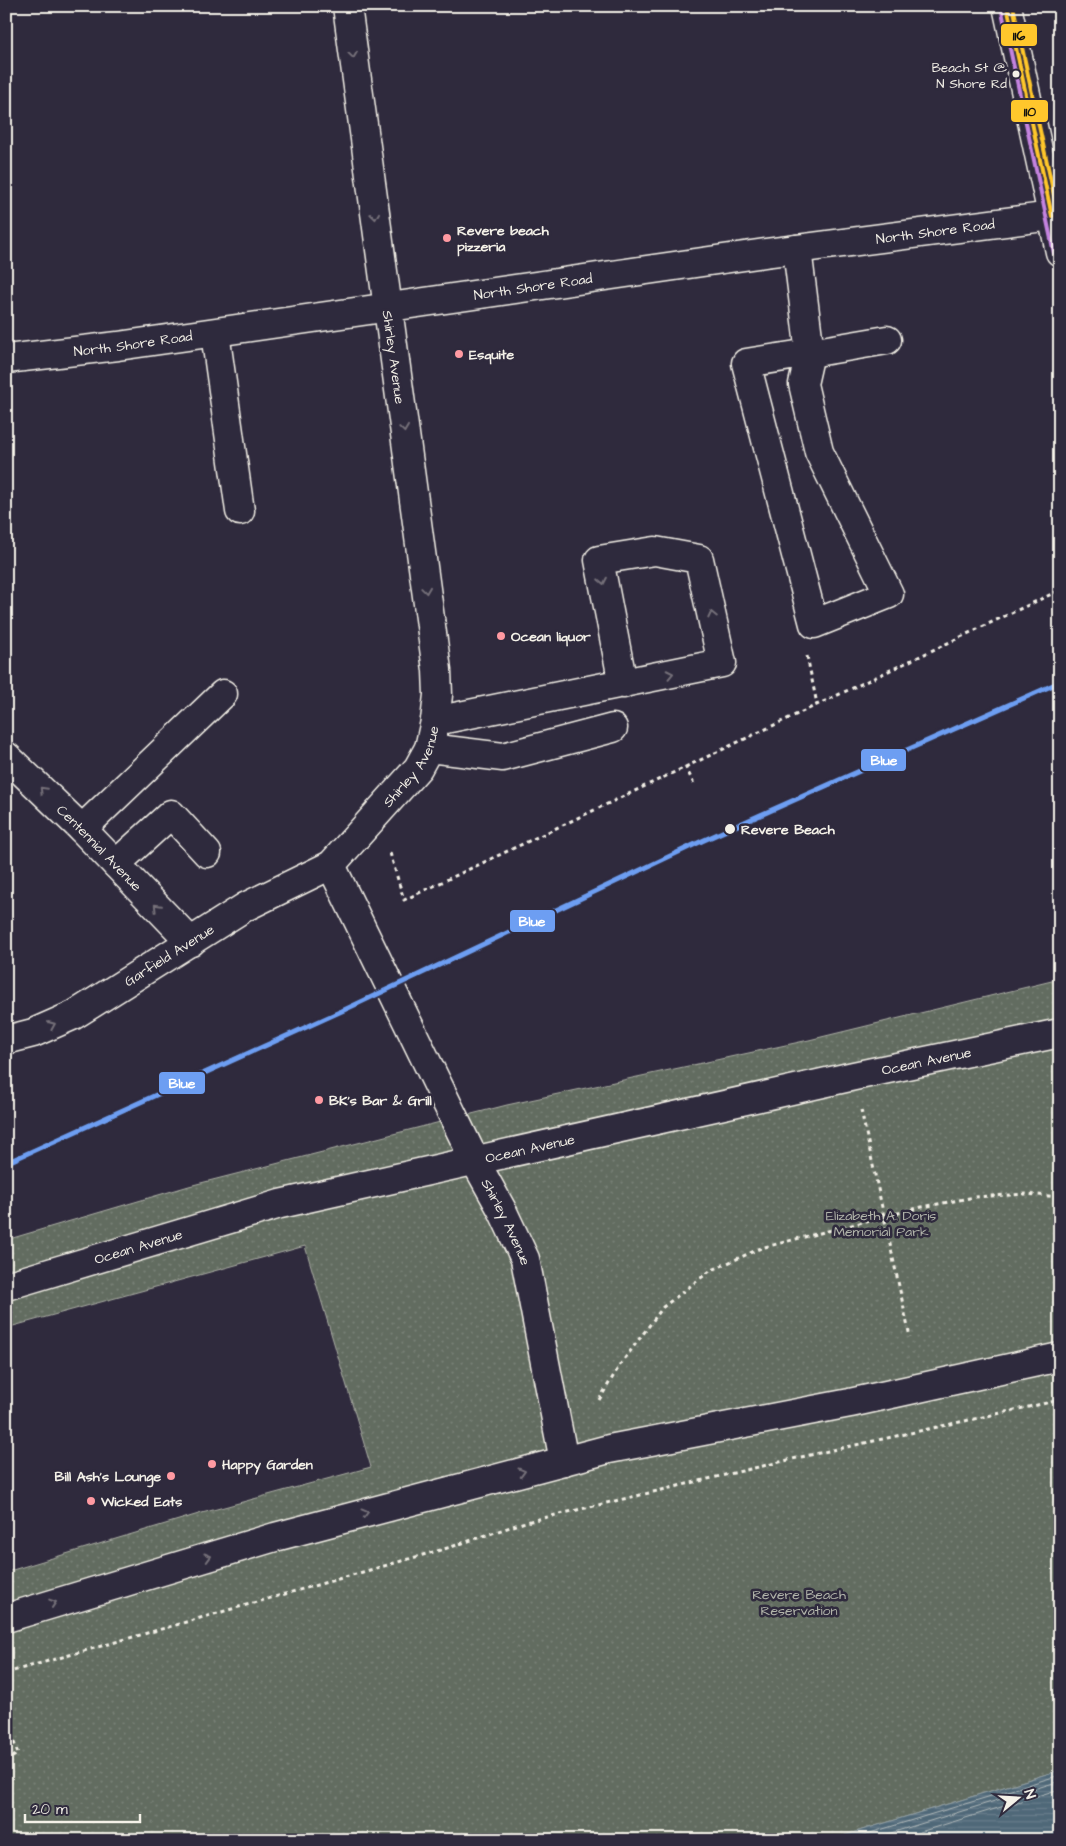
<svg xmlns="http://www.w3.org/2000/svg" width="1066" height="1846" font-family="'Architects Daughter',sans-serif">
  <style>
    .park { fill: url(#park-dots); stroke: #abaea4 }
    .water { fill: url(#water-rules); stroke: #919fa5 }
    .lines { fill: none; stroke-linecap: round; stroke-linejoin: round }
    .shore { stroke: #b2babb; stroke-width: 1 }
    .minor-casing { stroke: #f4f1e8; stroke-width: 31 }
    .major-casing { stroke: #f4f1e8; stroke-width: 31 }
    .path { stroke: #f4f1e8; stroke-width: 3; stroke-dasharray: 4 4; stroke-linecap: butt }
    .minor { stroke: #2f2a3d; stroke-width: 28 }
    .major { stroke: #2f2a3d; stroke-width: 28 }
    .bus-1-casing { stroke: #2f2a3d; stroke-width: 8 }
    .bus-2-casing { stroke: #2f2a3d; stroke-width: 8 }
    .bus-3-casing { stroke: #2f2a3d; stroke-width: 8 }
    .bus-1 { stroke: #ffc72c; stroke-width: 4 }
    .bus-2 { stroke: #c483df; stroke-width: 4 }
    .bus-3 { stroke: #ffc72c; stroke-width: 4 }
    .metro-1-casing { stroke: #2f2a3d; stroke-width: 9 }
    .metro-1 { stroke: #6d9ef2; stroke-width: 5 }
    .oneway { stroke: #747079 }
    .bus-dot { fill: #f4f1e8; stroke: #2f2a3d; stroke-width: 2 }
    .poi-dot { fill: #ff9aa2; stroke: #2f2a3d; stroke-width: 2 }
    .labels { text-anchor: middle; stroke-width: 5; stroke-linejoin: round; paint-order: stroke }
    .bus-label { font-size: 13px; fill: #f4f1e8; stroke: #2f2a3d; text-anchor: end }
    .poi-label { font-size: 14px; font-weight: bold; fill: #f4f1e8; stroke: #2f2a3d; text-anchor: start }
    .street-label { font-size: 14px; fill: #f4f1e8; stroke: #2f2a3d }
    .stop-label { font-size: 14px; font-weight: bold; fill: #f4f1e8; stroke: #2f2a3d; text-anchor: start }
    .park-label { font-size: 14px; fill: #b2b5ab; stroke: #2f2a3d }
    .line-badge { stroke: #2f2a3d; stroke-width: 2 }
    .badge-label { font-size: 14px; text-anchor: middle; font-weight: bold; fill: #fff }
    .pale-badge-label { font-size: 14px; text-anchor: middle; font-weight: bold; fill: #111 }
  </style>
  <defs>
    <pattern id="park-dots" width="8" height="8" patternUnits="userSpaceOnUse" patternTransform="scale(1.25)"><rect width="8" height="8" fill="#626c60"/><path d="M2 2h.1M6 6h.1" fill="none" stroke="#798177" stroke-width="1.8" stroke-linecap="round"/></pattern>
    <pattern id="water-rules" width="6" height="5" patternUnits="userSpaceOnUse" patternTransform="scale(1.25)"><rect width="6" height="5" fill="#4f6878"/><path d="M0 2.5h6" fill="none" stroke="#697e8b"/></pattern>
  </defs>
  <rect width="100%" height="100%" fill="#2f2a3d"/>
  <filter id="ink" filterUnits="userSpaceOnUse"><feTurbulence type="fractalNoise" baseFrequency=".02" numOctaves="2"/><feDisplacementMap in="SourceGraphic" scale="10" xChannelSelector="R" yChannelSelector="G"/><feConvolveMatrix kernelMatrix="1 2 1 2 8 2 1 2 1" color-interpolation-filters="sRGB"/></filter>
  <g filter="url(#ink)">
    <path class="park" d="M 1060,979 L 1060,1770 L 829,1840 L 6,1840 L 6,1572 L 202,1513 L 371,1467 L 305,1246 L 6,1328 L 6,1240 L 189,1186 L 507,1105 L 809,1040 Z"/>
    <path class="water" d="M 1060,1770 L 1060,1840 L 829,1840 Z"/>
    <g class="lines">
      <path class="shore" d="M 847,1840 L 1060,1775
        M 868,1840 L 1060,1781
        M 894,1840 L 1060,1789"/>
      <defs>
        <g id="minor">
          <path d="M 797,249 L 810,353 L 887,340"/>
          <path d="M 215,333 L 240,511"/>
          <path d="M 810,353 L 803,384 L 819,452 L 889,594 L 814,624 L 746,363 Z"/>
          <path d="M 435,721 L 722,663 L 699,559 L 655,551 L 599,560 L 623,684"/>
          <path d="M 429,748 L 503,757 L 613,728"/>
          <path id="s1" d="M 6,756 L 82,829 L 191,942"/>
          <path d="M 82,829 L 223,694"/>
          <path d="M 116,864 L 171,814 L 207,853"/>
          <path id="s2" d="M 331,865 L 475,1161 L 502,1210 L 525,1259 L 564,1461"/>
          <path id="s3" d="M 6,1040 L 33,1033 L 74,1015 L 245,907 L 331,865 L 418,768 L 429,748 L 435,721 L 438,695 L 437,670 L 347,6"/>
        </g>
        <g id="major">
          <path d="M 1007,6 L 1060,252"/>
          <path id="s4" d="M 6,359 L 118,346 L 765,253 L 1060,215"/>
          <path id="s5" d="M 6,1286 L 280,1204 L 854,1076 L 1060,1033"/>
          <path d="M 6,1618 L 275,1537 L 609,1449 L 850,1403 L 1060,1357"/>
        </g>
      </defs>
      <use href="#minor" class="minor-casing"/>
      <use href="#major" class="major-casing"/>
      <path class="path" d="M 807,656 L 817,704
        M 685,766 L 695,786
        M 390,853 L 404,900 L 1060,590
        M 861,1110 L 910,1337
        M 599,1400 L 620,1365 L 663,1307 L 710,1271 L 761,1248 L 922,1207 L 975,1197 L 1026,1194 L 1060,1197
        M 6,1673 L 451,1547 L 522,1523 L 801,1457 L 1060,1400
        M 6,1719 L 18,1754 L 6,1760"/>
      <use href="#minor" class="minor"/>
      <use href="#major" class="major"/>
      <defs>
        <path id="bus-1" d="M 1007,6 L 1052,216"/>
        <path id="bus-2" d="M 1001,7 L 1054,253"/>
        <path id="bus-3" d="M 1013,6 L 1057,209 L 1059,209"/>
      </defs>
      <use href="#bus-1" class="bus-1-casing"/>
      <use href="#bus-2" class="bus-2-casing"/>
      <use href="#bus-3" class="bus-3-casing"/>
      <use href="#bus-1" class="bus-1"/>
      <use href="#bus-2" class="bus-2"/>
      <use href="#bus-3" class="bus-3"/>
      <defs>
        <path id="metro-1" d="M 6,1163 L 344,1010 L 702,841 L 1060,682"/>
      </defs>
      <use href="#metro-1" class="metro-1-casing"/>
      <use href="#metro-1" class="metro-1"/>
    </g>
    <defs><path id="oneway-chevron" d="M-2-3.5L2.5 0L-2 3.5" fill="none" stroke-width="1.6" stroke-linecap="round" stroke-linejoin="round" transform="scale(1.25)"/></defs>
    <g class="oneway">
      <use href="#oneway-chevron" transform="translate(353 55) rotate(82)"/>
      <use href="#oneway-chevron" transform="translate(375 216) rotate(82)"/>
      <use href="#oneway-chevron" transform="translate(404 429) rotate(82)"/>
      <use href="#oneway-chevron" transform="translate(603 581) rotate(79)"/>
      <use href="#oneway-chevron" transform="translate(426 590) rotate(82)"/>
      <use href="#oneway-chevron" transform="translate(712 615) rotate(-103)"/>
      <use href="#oneway-chevron" transform="translate(670 674) rotate(-12)"/>
      <use href="#oneway-chevron" transform="translate(43 790) rotate(-135)"/>
      <use href="#oneway-chevron" transform="translate(157 907) rotate(-134)"/>
      <use href="#oneway-chevron" transform="translate(52 1025) rotate(-23)"/>
      <use href="#oneway-chevron" transform="translate(522 1472) rotate(-15)"/>
      <use href="#oneway-chevron" transform="translate(365 1513) rotate(-15)"/>
      <use href="#oneway-chevron" transform="translate(208 1557) rotate(-16)"/>
      <use href="#oneway-chevron" transform="translate(53 1603) rotate(-18)"/>
    </g>
  </g>
  <g class="bus-dot">
    <circle cx="1016" cy="74" r="4.5"/>
    <circle cx="730" cy="829" r="6"/>
  </g>
  <g class="poi-dot">
    <circle cx="447" cy="238" r="5"/>
    <circle cx="459" cy="354" r="5"/>
    <circle cx="501" cy="636" r="5"/>
    <circle cx="319" cy="1100" r="5"/>
    <circle cx="212" cy="1464" r="5"/>
    <circle cx="171" cy="1476" r="5"/>
    <circle cx="91" cy="1501" r="5"/>
  </g>
  <g class="labels">
    <g class="bus-label">
      <text x="1007" y="72">Beach St @<tspan x="1007" dy="16">N Shore Rd</tspan></text>
    </g>
    <g class="poi-label">
      <text x="457" y="235">Revere beach<tspan x="457" dy="16">pizzeria</tspan></text>
      <text x="469" y="359">Esquite</text>
      <text x="511" y="641">Ocean liquor</text>
      <text x="329" y="1105">BK's Bar &amp; Grill</text>
      <text x="222" y="1469">Happy Garden</text>
      <text x="161" y="1481" text-anchor="end">Bill Ash's Lounge</text>
      <text x="101" y="1506">Wicked Eats</text>
    </g>
    <g class="street-label">
      <text dy="5" stroke="none"><textPath href="#s4" startOffset="938">North Shore Road</textPath></text>
      <text dy="5" stroke="none"><textPath href="#s4" startOffset="532">North Shore Road</textPath></text>
      <text dy="5" stroke="none"><textPath href="#s4" startOffset="128">North Shore Road</textPath></text>
      <text transform="translate(394 357) rotate(82)" y="5">Shirley Avenue</text>
      <text dy="5" stroke="none"><textPath href="#s3" startOffset="499">Shirley Avenue</textPath></text>
      <text dy="5" stroke="none"><textPath href="#s1" startOffset="131">Centennial Avenue</textPath></text>
      <text dy="5" stroke="none"><textPath href="#s3" startOffset="185">Garfield Avenue</textPath></text>
      <text dy="5" stroke="none"><textPath href="#s5" startOffset="948">Ocean Avenue</textPath></text>
      <text dy="5" stroke="none"><textPath href="#s5" startOffset="542">Ocean Avenue</textPath></text>
      <text dy="5" stroke="none"><textPath href="#s2" startOffset="398">Shirley Avenue</textPath></text>
      <text dy="5" stroke="none"><textPath href="#s5" startOffset="138">Ocean Avenue</textPath></text>
    </g>
    <g class="stop-label">
      <text x="741" y="834">Revere Beach</text>
    </g>
    <g class="park-label">
      <text x="881" y="1220">Elizabeth A. Doris<tspan x="881" dy="16">Memorial Park</tspan></text>
      <text x="799" y="1599">Revere Beach<tspan x="799" dy="16">Reservation</tspan></text>
    </g>
  </g>
  <g class="line-badge">
    <rect x="1000" y="23" width="38" height="24" rx="5" fill="#ffc72c"/>
    <rect x="1010" y="99" width="39" height="24" rx="5" fill="#ffc72c"/>
    <rect x="860" y="748" width="47" height="24" rx="5" fill="#6d9ef2"/>
    <rect x="509" y="909" width="47" height="24" rx="5" fill="#6d9ef2"/>
    <rect x="158" y="1071" width="48" height="24" rx="5" fill="#6d9ef2"/>
  </g>
  <g class="badge-label">
    <text x="884" y="765">Blue</text>
    <text x="532" y="926">Blue</text>
    <text x="182" y="1088">Blue</text>
  </g>
  <g class="pale-badge-label">
    <text x="1019" y="40">116</text>
    <text x="1030" y="116">110</text>
  </g>
  <rect width="1066" height="1846" fill="none" stroke="#2f2a3d" stroke-width="25"/>
  <rect x="12" y="12" width="1041" height="1821" fill="none" stroke="#f4f1e8" stroke-width="2" filter="url(#ink)"/>
  <g transform="translate(1018 1798) rotate(72)" stroke="#2f2a3d" stroke-width="4" paint-order="stroke">
  <path d="M0-4L9 19L0 12L-9 19Z" fill="#f4f1e8"/>
  <text y="-8" font-size="14" font-weight="bold" text-anchor="middle" fill="#f4f1e8">N</text>
  </g>
  <path d="M25 1814v8h115v-8" fill="none" stroke="#f4f1e8" stroke-width="2.5"/>
  <text x="32" y="1814" font-size="15" fill="#f4f1e8" stroke="#2f2a3d" stroke-width="4" paint-order="stroke">20 m</text>
</svg>
